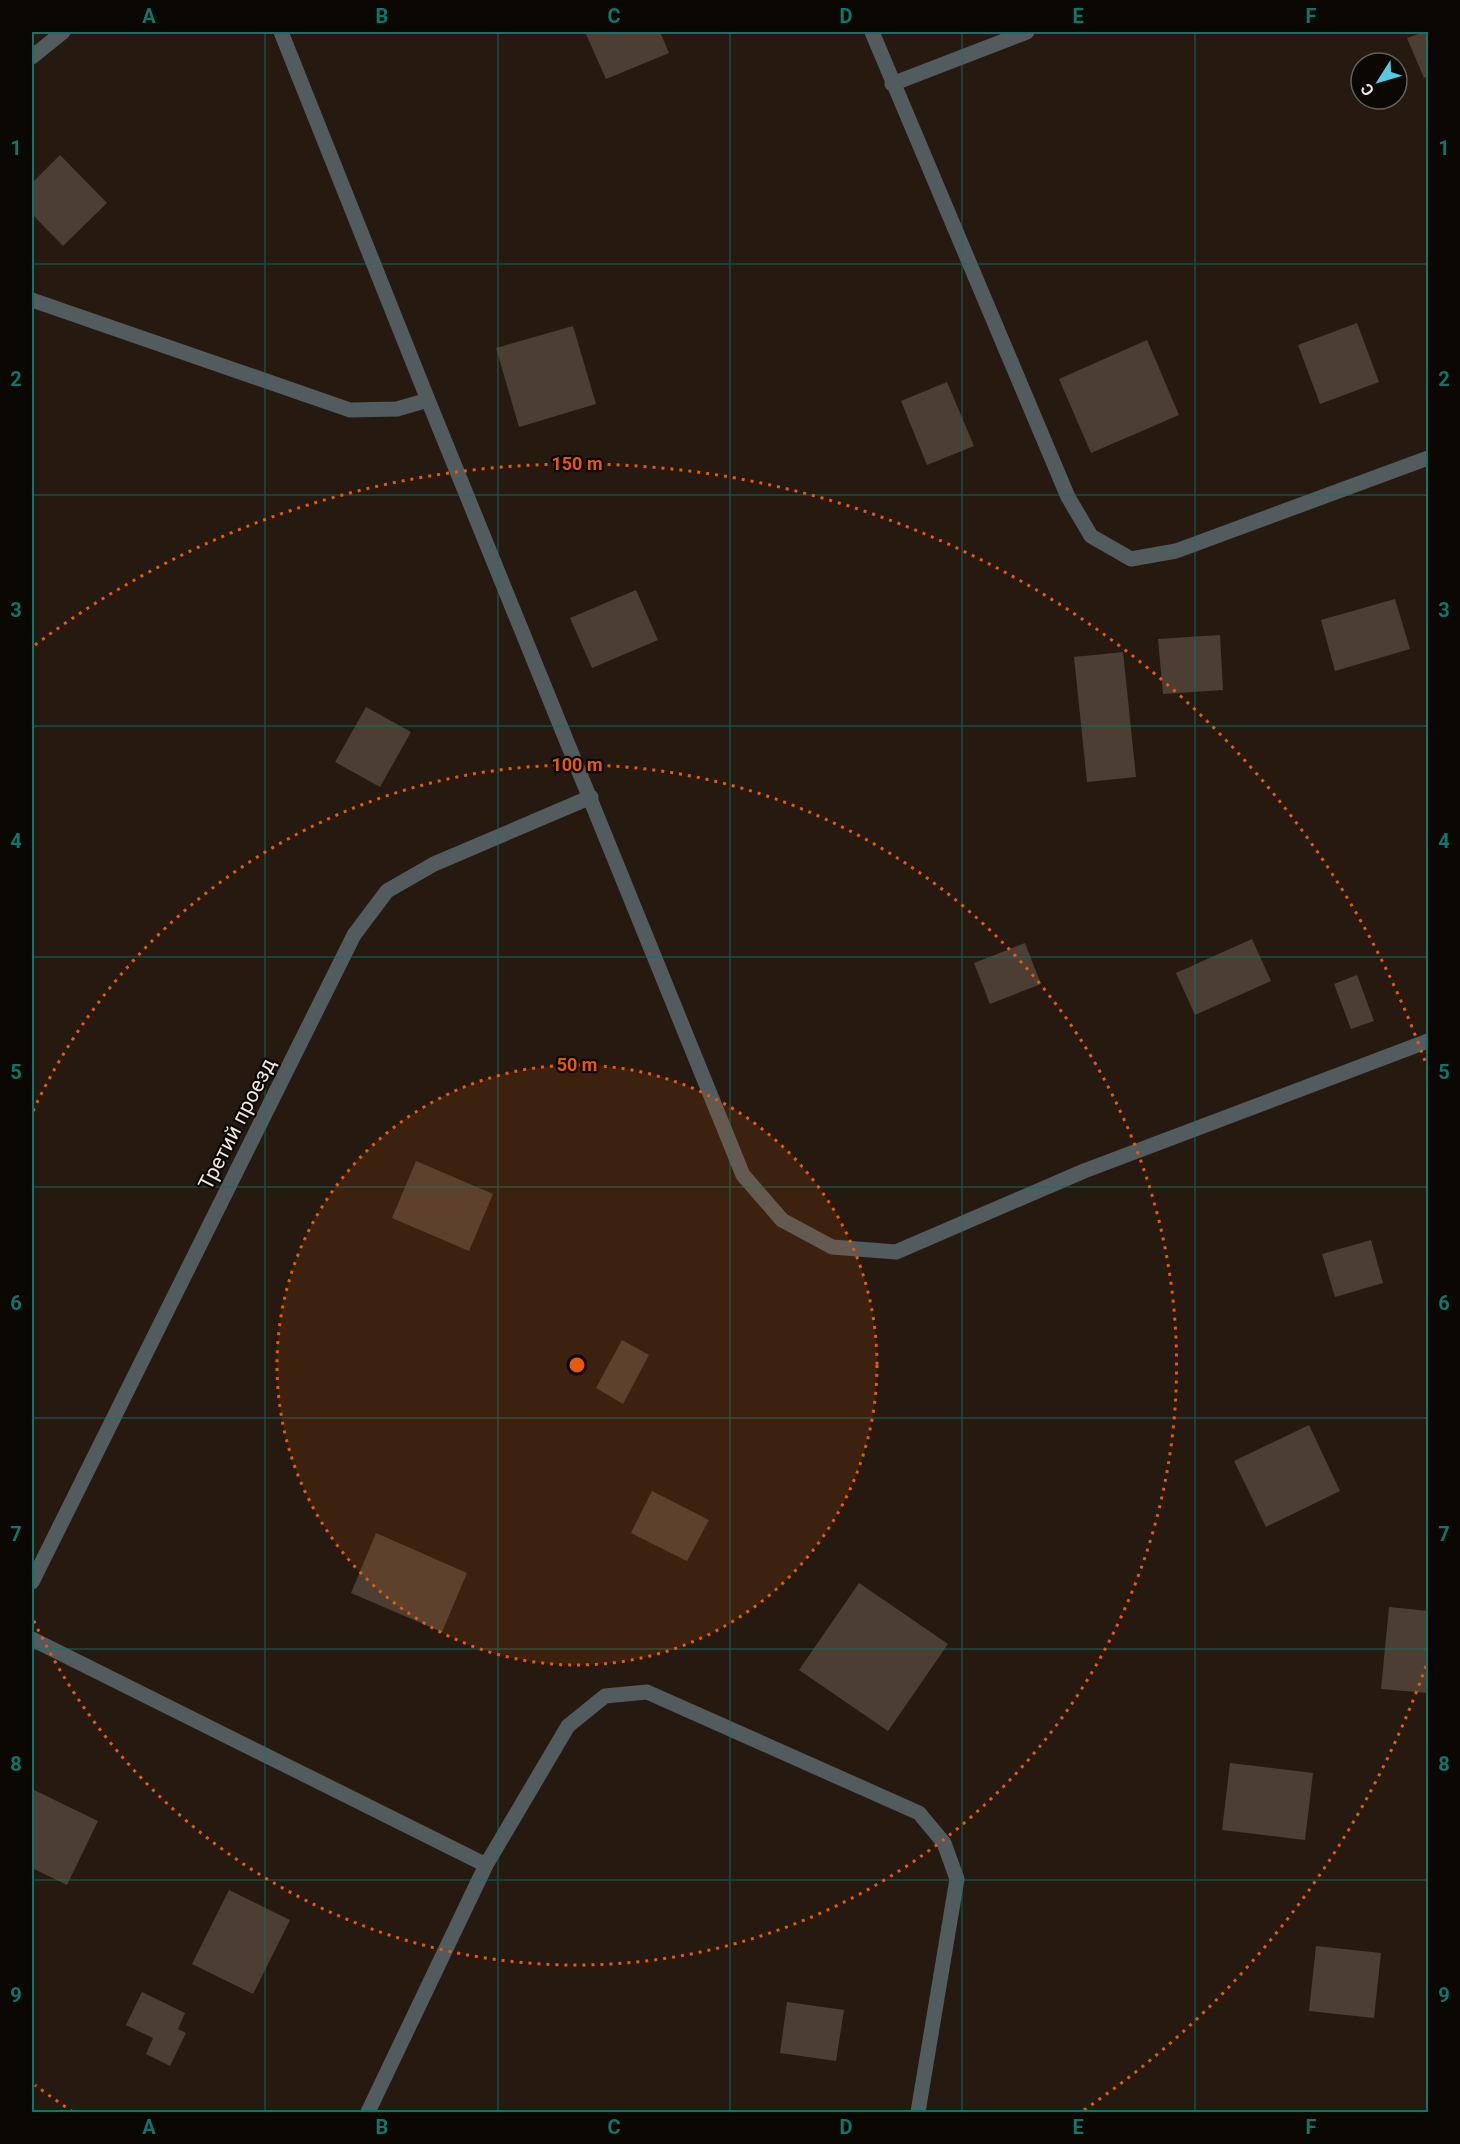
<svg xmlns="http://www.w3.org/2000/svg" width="1460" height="2144" font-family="Roboto,sans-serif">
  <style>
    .building { fill: #4c3e33 }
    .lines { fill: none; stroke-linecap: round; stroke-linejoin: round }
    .lane { stroke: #525b5d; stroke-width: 15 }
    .grid { fill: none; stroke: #0f766e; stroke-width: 1.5; stroke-opacity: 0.55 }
    .ring { fill: none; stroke: #e8590c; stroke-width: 3; stroke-dasharray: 3 6 }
    .labels { text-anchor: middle; stroke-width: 4.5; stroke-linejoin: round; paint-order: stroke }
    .street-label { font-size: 21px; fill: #ede4dd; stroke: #0b0703 }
    .centre { fill: #e8590c; stroke: #0b0703; stroke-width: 3 }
    .ring-label { font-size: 18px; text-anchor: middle; font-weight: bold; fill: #e8590c; stroke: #0b0703; stroke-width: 4.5; stroke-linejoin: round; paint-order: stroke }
    .neatline { fill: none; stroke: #0f766e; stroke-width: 2 }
    .grid-label { font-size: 20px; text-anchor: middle; font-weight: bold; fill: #0f766e }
  </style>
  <rect width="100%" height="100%" fill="#261a10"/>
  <path class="building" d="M 585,32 L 660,32 L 669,53 L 606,79 Z
    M 1424,32 L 1428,32 L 1428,76 L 1424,78 L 1407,38 Z
    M 60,155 L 107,203 L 63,246 L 32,214 L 32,183 Z
    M 1357,323 L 1379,382 L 1320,404 L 1298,345 Z
    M 573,326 L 596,404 L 519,427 L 496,348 Z
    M 1147,340 L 1179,415 L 1091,453 L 1059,379 Z
    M 947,382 L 974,446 L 927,465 L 901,401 Z
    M 636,590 L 658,640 L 592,668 L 570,618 Z
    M 1395,599 L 1410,649 L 1335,671 L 1321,620 Z
    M 1220,635 L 1223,690 L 1163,694 L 1158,639 Z
    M 1123,652 L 1136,777 L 1087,782 L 1074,657 Z
    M 366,707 L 411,732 L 380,787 L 335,762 Z
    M 1252,939 L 1271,981 L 1195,1015 L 1176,973 Z
    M 1025,943 L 1041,984 L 990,1004 L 974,963 Z
    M 1357,975 L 1374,1021 L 1351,1029 L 1334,984 Z
    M 416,1161 L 493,1194 L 469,1251 L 392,1218 Z
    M 1371,1240 L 1383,1283 L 1335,1297 L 1322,1254 Z
    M 622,1340 L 649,1355 L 623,1404 L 596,1388 Z
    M 1309,1425 L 1340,1491 L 1266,1527 L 1234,1461 Z
    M 652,1491 L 709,1520 L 687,1561 L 631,1533 Z
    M 376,1533 L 467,1573 L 442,1632 L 351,1593 Z
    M 859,1583 L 948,1644 L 888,1731 L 799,1670 Z
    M 1389,1607 L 1428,1611 L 1428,1693 L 1381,1689 Z
    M 1230,1763 L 1313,1773 L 1305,1840 L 1222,1830 Z
    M 32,1789 L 98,1821 L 67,1885 L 32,1868 Z
    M 229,1890 L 290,1920 L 253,1994 L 192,1964 Z
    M 1316,1946 L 1381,1953 L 1374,2018 L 1309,2011 Z
    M 142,1992 L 185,2013 L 178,2029 L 186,2033 L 170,2066 L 146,2054 L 153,2038 L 126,2025 Z
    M 787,2002 L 844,2010 L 836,2061 L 780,2053 Z"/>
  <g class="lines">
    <path class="lane" d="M 281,32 L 428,400 L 743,1175 L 782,1220 L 832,1247 L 896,1252 L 1084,1171 L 1428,1041
      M 872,32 L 1068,497 L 1091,536 L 1131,559 L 1176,551 L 1428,458
      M 32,57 L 63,32
      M 892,84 L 1027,32
      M 32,300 L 350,410 L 397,409 L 428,400
      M 32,1582 L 354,935 L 387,891 L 434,864 L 591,797
      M 32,1639 L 486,1865 L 368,2112
      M 486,1865 L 568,1726 L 605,1696 L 647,1692 L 919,1813 L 944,1843 L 957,1879 L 918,2112"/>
  </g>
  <path class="grid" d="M 265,32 L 265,2112M 498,32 L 498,2112M 730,32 L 730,2112M 962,32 L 962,2112M 1195,32 L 1195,2112M 32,264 L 1428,264M 32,495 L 1428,495M 32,726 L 1428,726M 32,957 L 1428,957M 32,1187 L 1428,1187M 32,1418 L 1428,1418M 32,1649 L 1428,1649M 32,1880 L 1428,1880"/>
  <circle cx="577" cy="1365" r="300" fill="#e8590c" fill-opacity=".12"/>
  <g class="ring">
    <circle cx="577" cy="1365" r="300"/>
    <path d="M33 1111A600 600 0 1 1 33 1619"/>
    <path d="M1426 1666A901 901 0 0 1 1081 2112M73 2112A901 901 0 0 1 35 2085M35 645A901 901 0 0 1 1426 1064"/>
  </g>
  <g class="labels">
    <g class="street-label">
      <text transform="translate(237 1124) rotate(-63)" y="7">Третий проезд</text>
    </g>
  </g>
  <circle cx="577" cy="1365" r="9" class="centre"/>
  <g class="ring-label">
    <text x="577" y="470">150 m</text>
    <text x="577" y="771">100 m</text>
    <text x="577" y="1071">50 m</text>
  </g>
  <rect width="1460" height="2144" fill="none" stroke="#0b0703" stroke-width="66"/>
  <g transform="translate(1379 81) rotate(233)"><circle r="28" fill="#0b0703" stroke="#655f5a" stroke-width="1.5"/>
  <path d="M0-4.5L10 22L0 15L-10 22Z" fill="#58c9e3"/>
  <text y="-9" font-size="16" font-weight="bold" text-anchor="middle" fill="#ede4dd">С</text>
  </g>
  <rect x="33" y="33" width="1394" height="2078" class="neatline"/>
  <g class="grid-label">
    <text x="149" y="23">A</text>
    <text x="382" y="23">B</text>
    <text x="614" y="23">C</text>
    <text x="846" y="23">D</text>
    <text x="1078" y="23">E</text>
    <text x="1311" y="23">F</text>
    <text x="16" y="155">1</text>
    <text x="1444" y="155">1</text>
    <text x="16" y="386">2</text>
    <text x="1444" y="386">2</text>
    <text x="16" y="617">3</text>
    <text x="1444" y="617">3</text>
    <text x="16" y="848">4</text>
    <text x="1444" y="848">4</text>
    <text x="16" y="1079">5</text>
    <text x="1444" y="1079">5</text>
    <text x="16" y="1310">6</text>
    <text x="1444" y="1310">6</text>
    <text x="16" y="1541">7</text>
    <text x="1444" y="1541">7</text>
    <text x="16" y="1771">8</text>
    <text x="1444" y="1771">8</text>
    <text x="16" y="2002">9</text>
    <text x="1444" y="2002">9</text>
    <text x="149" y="2134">A</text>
    <text x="382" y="2134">B</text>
    <text x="614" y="2134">C</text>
    <text x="846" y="2134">D</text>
    <text x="1078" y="2134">E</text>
    <text x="1311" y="2134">F</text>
  </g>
</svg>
